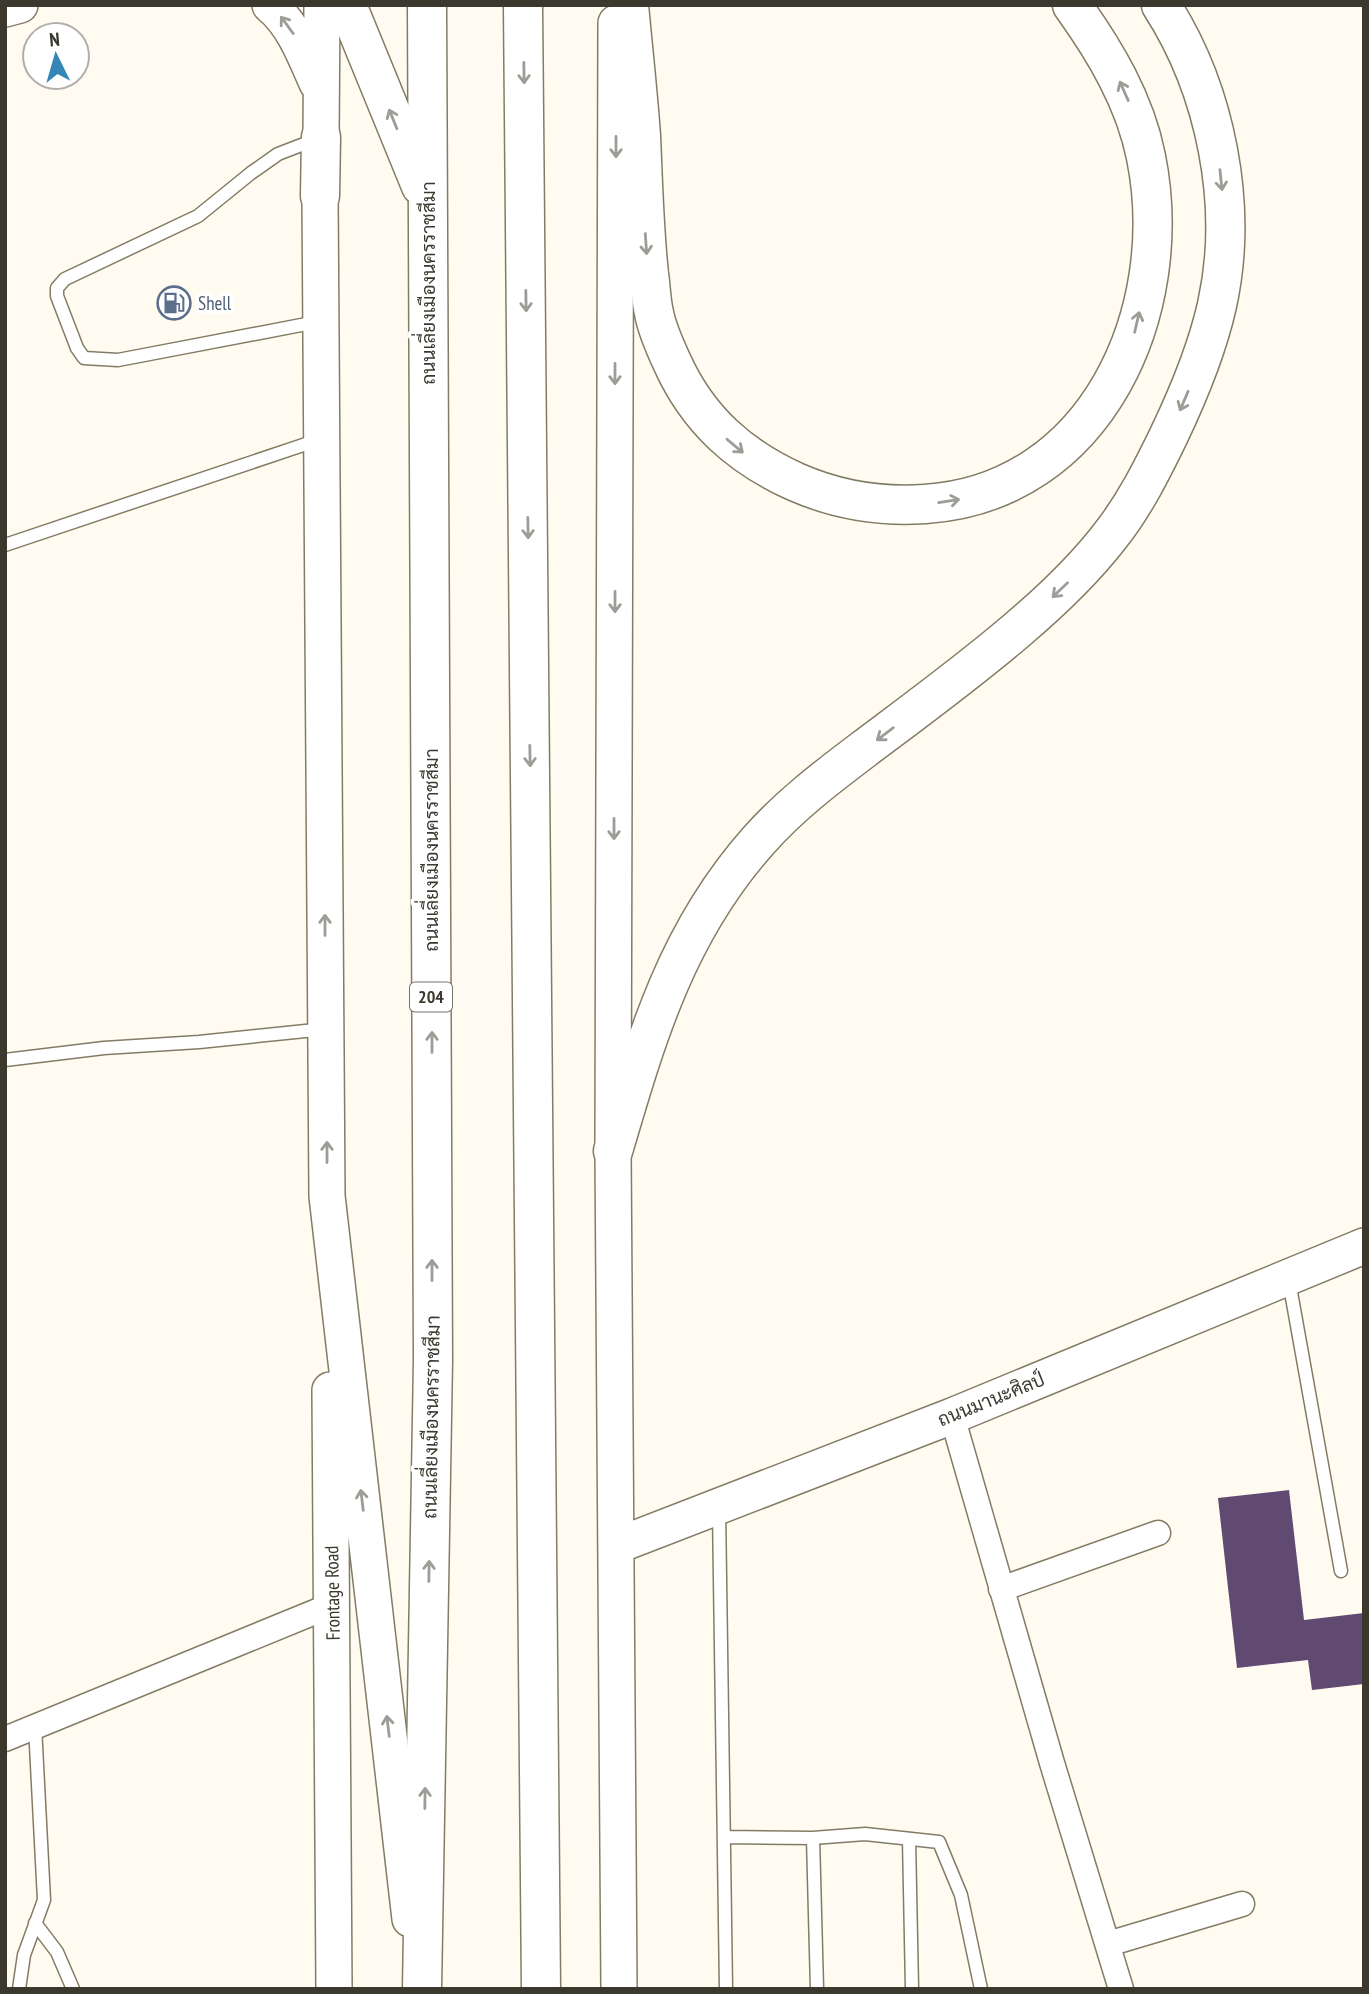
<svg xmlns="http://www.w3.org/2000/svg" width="1369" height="1994" font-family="'PT Sans Narrow',Sarabun,sans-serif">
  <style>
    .building { fill: #614a71 }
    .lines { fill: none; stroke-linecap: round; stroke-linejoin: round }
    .lane-casing { stroke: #837c64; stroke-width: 15 }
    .street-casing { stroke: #837c64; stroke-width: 27 }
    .secondary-casing { stroke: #837c64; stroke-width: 38 }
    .highway-casing { stroke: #837c64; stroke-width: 41 }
    .lane { stroke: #fff; stroke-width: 12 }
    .street { stroke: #fff; stroke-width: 24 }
    .secondary { stroke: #fff; stroke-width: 35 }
    .highway { stroke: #fff; stroke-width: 38 }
    .oneway { stroke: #9d9c96 }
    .labels { text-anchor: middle; stroke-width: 7; stroke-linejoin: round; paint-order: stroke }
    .shield { fill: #fff; stroke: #76746d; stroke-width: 2 }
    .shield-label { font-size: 18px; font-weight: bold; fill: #3b382e }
    .street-label { font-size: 19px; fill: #3b382e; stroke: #fff }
    .service-label { font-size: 19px; fill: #4e5e75; stroke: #fff; text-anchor: start }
  </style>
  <rect width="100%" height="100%" fill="#fffbf1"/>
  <path class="building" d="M 1289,1490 L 1304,1620 L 1364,1613 L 1364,1684 L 1312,1690 L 1308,1660 L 1237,1668 L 1218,1498 Z"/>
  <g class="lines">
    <defs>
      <path id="lane" d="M 317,139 L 278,154 L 251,173 L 198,216 L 65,279 L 57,288 L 57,296 L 77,348 L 84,358 L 118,360 L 317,322
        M 5,545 L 318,440
        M 5,1060 L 104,1048 L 199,1042 L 325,1029
        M 1289,1281 L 1341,1571
        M 719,1510 L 726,1989
        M 724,1837 L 813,1838 L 865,1834 L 939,1842 L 961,1895 L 981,1989
        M 813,1838 L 817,1989
        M 909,1839 L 912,1989
        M 35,1923 L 57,1952 L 73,1989
        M 19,1989 L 24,1955 L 44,1900 L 35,1726"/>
      <path id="street" d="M 952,1416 L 1052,1763 L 1121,1989
        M 1001,1589 L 1158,1533
        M 5,1739 L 332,1605
        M 1108,1944 L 1242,1904"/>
      <path id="secondary" d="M 270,5 C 294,25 305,56 317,83
        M 5,9 L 20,5
        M 616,23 L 613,1151 L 619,1989
        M 321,137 L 322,5
        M 320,196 L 327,1196 L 410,1919
        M 330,1390 L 334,1989
        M 616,1546 L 952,1416 L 1364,1246"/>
      <path id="highway" d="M 347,5 L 421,186
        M 523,5 L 541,1989
        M 629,5 C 633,49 638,93 641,136 C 643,182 644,228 649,274 C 651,287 651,301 654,313 C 657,329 665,347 672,362 C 698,420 740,457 796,482 C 837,500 881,507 925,504 C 1097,493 1177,311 1146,157 C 1135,101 1105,51 1072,5
        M 320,196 L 321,137
        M 613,1151 C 647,1035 677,932 759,840 C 790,805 827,777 864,749 C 916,710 968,672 1017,630 C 1050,602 1083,571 1110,536 C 1134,506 1152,470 1169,435 C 1189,393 1207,350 1217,305 C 1239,206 1216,90 1161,5
        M 422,1989 L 433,1360 L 427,5"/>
    </defs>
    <use href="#lane" class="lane-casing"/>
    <use href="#street" class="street-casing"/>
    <use href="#secondary" class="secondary-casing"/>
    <use href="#highway" class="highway-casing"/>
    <use href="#lane" class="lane"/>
    <use href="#street" class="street"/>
    <use href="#secondary" class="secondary"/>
    <use href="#highway" class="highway"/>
  </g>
  <defs><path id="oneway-shaft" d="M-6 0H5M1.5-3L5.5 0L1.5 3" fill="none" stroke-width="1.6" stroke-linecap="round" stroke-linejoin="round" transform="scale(1.75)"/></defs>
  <g class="oneway">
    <use href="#oneway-shaft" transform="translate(287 25) rotate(-126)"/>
    <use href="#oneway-shaft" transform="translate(524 73) rotate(89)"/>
    <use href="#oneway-shaft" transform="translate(1124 91) rotate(-114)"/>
    <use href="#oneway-shaft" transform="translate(393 119) rotate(-112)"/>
    <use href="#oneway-shaft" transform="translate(616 147) rotate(90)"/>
    <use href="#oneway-shaft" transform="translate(1221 180) rotate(84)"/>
    <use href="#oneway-shaft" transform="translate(646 244) rotate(86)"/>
    <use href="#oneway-shaft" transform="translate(526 301) rotate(89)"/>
    <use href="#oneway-shaft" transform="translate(1137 322) rotate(-77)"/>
    <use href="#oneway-shaft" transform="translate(615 374) rotate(90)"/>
    <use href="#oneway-shaft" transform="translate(1184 401) rotate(113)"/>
    <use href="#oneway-shaft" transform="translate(735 446) rotate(40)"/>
    <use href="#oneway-shaft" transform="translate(949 501) rotate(-9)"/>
    <use href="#oneway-shaft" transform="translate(528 528) rotate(89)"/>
    <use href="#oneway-shaft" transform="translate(1060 590) rotate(136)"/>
    <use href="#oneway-shaft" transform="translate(615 602) rotate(90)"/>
    <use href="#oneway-shaft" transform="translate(885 734) rotate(143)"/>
    <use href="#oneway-shaft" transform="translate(530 756) rotate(89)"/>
    <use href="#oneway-shaft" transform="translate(614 829) rotate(90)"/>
    <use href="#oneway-shaft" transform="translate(325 925) rotate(-90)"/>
    <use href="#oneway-shaft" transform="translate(432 1042) rotate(-90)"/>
    <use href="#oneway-shaft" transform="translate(327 1152) rotate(-90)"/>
    <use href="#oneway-shaft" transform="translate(432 1270) rotate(-90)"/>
    <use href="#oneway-shaft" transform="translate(362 1500) rotate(-97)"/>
    <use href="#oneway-shaft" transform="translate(429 1571) rotate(-89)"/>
    <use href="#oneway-shaft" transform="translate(388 1726) rotate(-97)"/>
    <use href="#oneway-shaft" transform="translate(425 1798) rotate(-89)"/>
  </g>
  <defs>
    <symbol id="fuel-ring" viewBox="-11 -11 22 22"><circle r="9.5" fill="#fff" stroke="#5c6f8a" stroke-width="1.5"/><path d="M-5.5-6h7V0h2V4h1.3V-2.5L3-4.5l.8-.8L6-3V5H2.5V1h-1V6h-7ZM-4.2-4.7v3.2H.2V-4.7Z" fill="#5c6f8a"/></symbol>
  </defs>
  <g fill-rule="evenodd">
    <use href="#fuel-ring" x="155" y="284" width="38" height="38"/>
  </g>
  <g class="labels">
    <rect class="shield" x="410" y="982.5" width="42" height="29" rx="5"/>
    <g class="shield-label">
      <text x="431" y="1003">204</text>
    </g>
    <g class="street-label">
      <text transform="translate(428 283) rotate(-90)" y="7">ถนนเลี่ยงเมืองนครราชสีมา</text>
      <text transform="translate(431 850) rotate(-90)" y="7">ถนนเลี่ยงเมืองนครราชสีมา</text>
      <text transform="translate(991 1399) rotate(-22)" y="7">ถนนมานะศิลป์</text>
      <text transform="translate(431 1417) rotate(-89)" y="7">ถนนเลี่ยงเมืองนครราชสีมา</text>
      <text transform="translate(332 1593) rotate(-91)" y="7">Frontage Road</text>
    </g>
    <g class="service-label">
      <text x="198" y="310">Shell</text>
    </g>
  </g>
  <rect width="1369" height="1994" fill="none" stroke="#3b382e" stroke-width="14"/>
  <g transform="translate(56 56) rotate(355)"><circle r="33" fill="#ffffff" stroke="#b1afab" stroke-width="2"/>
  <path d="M0-5L12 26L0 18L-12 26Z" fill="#3486b7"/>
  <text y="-10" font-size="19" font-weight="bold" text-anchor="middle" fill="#3b382e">N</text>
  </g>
</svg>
